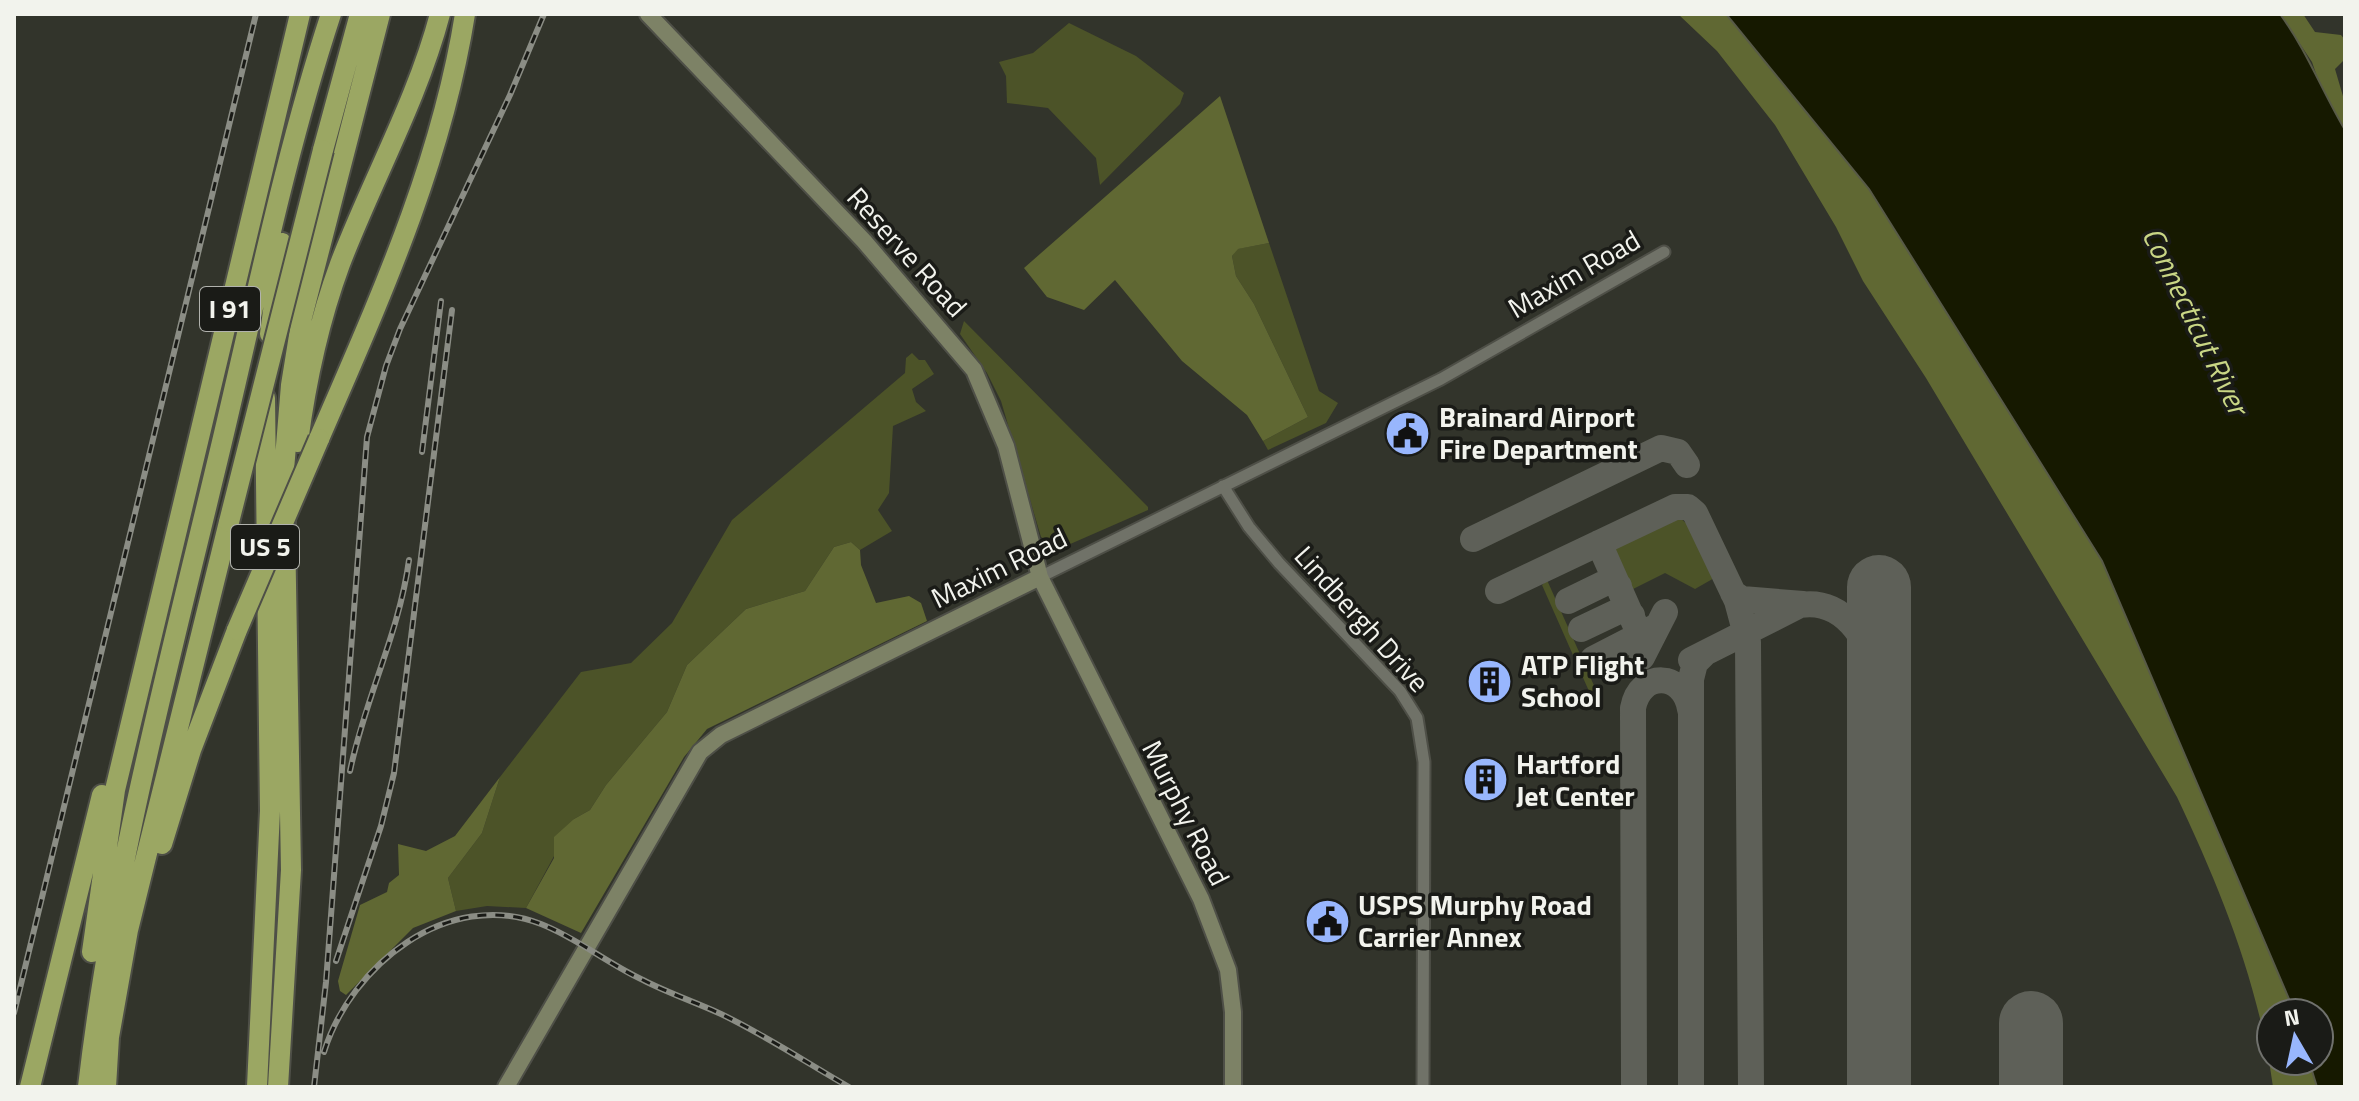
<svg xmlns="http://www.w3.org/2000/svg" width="2359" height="1101" font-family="'Titillium Web',sans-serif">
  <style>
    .green { fill: #4c5328 }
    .forest { fill: #606833 }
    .water { fill: #161900; stroke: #585a47; stroke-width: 2 }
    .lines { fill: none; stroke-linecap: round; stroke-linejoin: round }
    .taxiway { stroke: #5e6058; stroke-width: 26 }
    .runway { stroke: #5e6058; stroke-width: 64 }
    .street-casing { stroke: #4e4f47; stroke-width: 15 }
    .secondary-casing { stroke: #4e4f47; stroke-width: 20 }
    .highway-casing { stroke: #4e4f47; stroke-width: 24 }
    .street { stroke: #707268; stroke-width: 11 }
    .secondary { stroke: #7d8266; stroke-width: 16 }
    .highway { stroke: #9ba763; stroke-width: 20 }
    .rail-casing { stroke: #8b8d85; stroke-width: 6 }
    .rail { stroke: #1a1b17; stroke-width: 3; stroke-dasharray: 9; stroke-linecap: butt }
    .highway-bridge-casing { stroke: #4e4f47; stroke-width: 24; stroke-linecap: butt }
    .highway-bridge { stroke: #9ba763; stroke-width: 20 }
    .labels { text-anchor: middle; stroke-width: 7; stroke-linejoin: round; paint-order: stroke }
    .shield { fill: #1a1b17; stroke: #b1b2ad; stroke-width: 2 }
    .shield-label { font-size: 26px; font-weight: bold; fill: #f2f3ed }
    .street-label { font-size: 28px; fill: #f2f3ed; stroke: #1a1b17 }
    .poi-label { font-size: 28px; font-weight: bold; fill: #f2f3ed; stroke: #1a1b17; text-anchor: start }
    .water-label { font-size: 30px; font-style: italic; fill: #c9d685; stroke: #1a1b17 }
  </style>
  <rect width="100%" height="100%" fill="#32342b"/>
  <path class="green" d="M 1069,23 L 1136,56 L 1184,93 L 1180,104 L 1100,185 L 1096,158 L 1048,108 L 1007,103 L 1006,76 L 999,62 L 1033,53 Z
    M 1269,243 L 1319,391 L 1338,403 L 1326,423 L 1268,450 L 1263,441 L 1308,417 L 1254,304 L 1236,276 L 1232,256 L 1237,249 Z
    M 964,321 L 1148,507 L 1148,510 L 1068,545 L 1057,546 L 1041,537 L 1001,401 L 987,373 L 960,334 Z
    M 912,353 L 919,360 L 925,360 L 934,374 L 912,389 L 916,402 L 926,411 L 893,426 L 889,493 L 878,510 L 892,531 L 860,550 L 851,542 L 834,547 L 805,591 L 746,609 L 687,665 L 667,712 L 606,785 L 590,810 L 574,819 L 526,908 L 487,906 L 456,911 L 448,878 L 482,833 L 500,777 L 581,672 L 631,663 L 672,623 L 732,520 L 905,373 L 906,358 Z
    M 1680,518 L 1694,530 L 1716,577 L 1695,589 L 1665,573 L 1625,593 L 1608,558 L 1609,548 L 1668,519 Z
    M 1547,580 L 1596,690 L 1592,698 L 1542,585 Z"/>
  <path class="forest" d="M 1678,14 L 1726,14 L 1869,189 L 2102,561 L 2293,1007 L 2295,1013 L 2271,1013 L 2271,1061 L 2309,1061 L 2317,1087 L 2273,1087 C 2259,984 2221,890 2177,797 L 1926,378 L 1863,281 L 1836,227 L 1775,125 L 1717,51 Z
    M 2280,14 L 2303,14 L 2315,32 L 2341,35 L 2345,40 L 2345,59 L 2335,69 L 2345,103 L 2345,130 L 2324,97 L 2312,62 Z
    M 1220,96 L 1269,243 L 1238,249 L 1232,256 L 1236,276 L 1254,304 L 1308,417 L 1263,441 L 1247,415 L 1182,361 L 1115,280 L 1084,310 L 1047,297 L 1024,268 Z
    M 851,542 L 860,550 L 861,565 L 876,603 L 909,596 L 921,603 L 927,621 L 707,729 L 684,757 L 581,933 L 526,908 L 554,858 L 554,837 L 574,819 L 590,810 L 606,785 L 667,712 L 687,665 L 746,609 L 805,591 L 834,547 Z
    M 500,777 L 482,833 L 448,878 L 456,911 L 413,928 L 346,995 L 340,991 L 338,981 L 360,905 L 387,892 L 389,883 L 399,875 L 398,844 L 426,851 L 455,836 Z"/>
  <path class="water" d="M 1726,14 L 2280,14 C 2307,51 2322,91 2345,130 L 2345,1087 L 2317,1087 L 2309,1061 L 2319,1061 L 2319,1013 L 2295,1013 L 2102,561 L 1869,189 Z"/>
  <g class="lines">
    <path class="taxiway" d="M 1473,539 L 1661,448 L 1678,452 L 1687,465
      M 1599,543 L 1646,649
      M 1498,591 L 1675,507 L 1688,507 L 1695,513 L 1737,601 L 1748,642 L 1751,1087
      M 1733,593 L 1742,599 L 1803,604
      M 1568,601 L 1607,582 L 1619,586
      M 1581,629 L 1621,610 L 1632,615
      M 1642,657 L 1665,612
      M 1593,659 L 1657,626
      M 1691,660 L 1800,605 C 1847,597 1873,647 1879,685
      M 1634,1087 L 1633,708 C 1640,670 1684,672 1690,709
      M 1691,1087 L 1691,679 L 1695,663 L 1704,654"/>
    <path class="runway" d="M 1879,587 L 1879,1087
      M 2031,1023 L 2031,1087"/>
    <defs>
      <path id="street" d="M 1223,486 L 1249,527 L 1279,563 L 1400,691 L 1417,718 L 1424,762 L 1423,1087
        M 1040,577 L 1441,379 L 1664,252"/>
      <path id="secondary" d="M 648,14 L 864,241 L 974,370 L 1006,446 L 1040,577 L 1201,899 L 1228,970 L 1233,1012 L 1233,1087
        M 506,1087 L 700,752 L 721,735 L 1040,577"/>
      <path id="highway" d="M 323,150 L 360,14
        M 270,334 L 282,243
        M 319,439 C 379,300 441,165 465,14
        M 298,442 C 306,381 319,321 340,264 C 372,180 417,101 440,14
        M 162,844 L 191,750 L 237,630
        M 92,952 L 115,790 L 300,14
        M 30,1087 L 102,795
        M 88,1087 C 112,878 166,676 215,471 C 252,319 282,163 331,14
        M 106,1087 L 109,1037 L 128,930 L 229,522
        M 257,1087 L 270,811 L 265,398
        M 278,1087 L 291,870 L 284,470 L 291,385 L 302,317 L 380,14"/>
    </defs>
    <use href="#street" class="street-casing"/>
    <use href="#secondary" class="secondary-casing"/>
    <use href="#highway" class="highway-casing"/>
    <use href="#street" class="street"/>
    <use href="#secondary" class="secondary"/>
    <use href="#highway" class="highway"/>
    <defs>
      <path id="rail" d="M 422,452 L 441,301
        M 350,771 C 365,698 399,634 409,560
        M 336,961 L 381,826 L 394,773 L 452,310
        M 14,1013 L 256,14
        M 324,1052 C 351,965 448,888 541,924 C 577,938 608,964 643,980 C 668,993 695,1002 721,1014 C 765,1035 807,1063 849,1087
        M 314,1087 L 326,982 L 367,437 L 386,366 L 400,329 L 510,95 L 544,14"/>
    </defs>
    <use href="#rail" class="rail-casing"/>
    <use href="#rail" class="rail"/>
    <defs>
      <path id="highway-bridge" d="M 229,522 L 323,150
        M 237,630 L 319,439"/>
    </defs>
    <use href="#highway-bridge" class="highway-bridge-casing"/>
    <use href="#highway-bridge" class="highway-bridge"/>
  </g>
  <defs>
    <symbol id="civic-disc" viewBox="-11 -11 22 22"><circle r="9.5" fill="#98b6fd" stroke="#1a1b17"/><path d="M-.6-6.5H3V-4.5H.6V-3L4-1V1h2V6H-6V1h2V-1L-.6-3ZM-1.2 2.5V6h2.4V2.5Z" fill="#111"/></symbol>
    <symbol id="building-disc" viewBox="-11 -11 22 22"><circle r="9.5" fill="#98b6fd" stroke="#1a1b17"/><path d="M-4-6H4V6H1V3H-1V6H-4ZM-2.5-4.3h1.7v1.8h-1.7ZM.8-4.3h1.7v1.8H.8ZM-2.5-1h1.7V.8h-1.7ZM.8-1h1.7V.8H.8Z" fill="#111"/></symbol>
  </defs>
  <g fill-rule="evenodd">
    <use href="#civic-disc" x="1382" y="408" width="51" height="51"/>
    <use href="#building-disc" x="1464" y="656" width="51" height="51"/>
    <use href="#building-disc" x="1460" y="754" width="51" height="51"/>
    <use href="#civic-disc" x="1302" y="896" width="51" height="51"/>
  </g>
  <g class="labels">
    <g class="shield">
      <rect x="200" y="287" width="60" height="44" rx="6"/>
      <rect x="231" y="525" width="68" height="44" rx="6"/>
    </g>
    <g class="shield-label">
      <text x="230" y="318">I 91</text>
      <text x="265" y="556">US 5</text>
    </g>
    <g class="street-label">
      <text transform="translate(907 252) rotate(48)" y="10">Reserve Road</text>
      <text transform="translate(1574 274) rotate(-30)" y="10">Maxim Road</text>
      <text transform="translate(999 568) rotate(-26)" y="10">Maxim Road</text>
      <text transform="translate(1362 619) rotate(48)" y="10">Lindbergh Drive</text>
      <text transform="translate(1186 813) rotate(63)" y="10">Murphy Road</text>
    </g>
    <g class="poi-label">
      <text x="1439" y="427">Brainard Airport<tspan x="1439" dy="32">Fire Department</tspan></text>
      <text x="1521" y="675">ATP Flight<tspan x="1521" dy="32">School</tspan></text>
      <text x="1516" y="774">Hartford<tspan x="1516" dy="32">Jet Center</tspan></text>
      <text x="1358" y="915">USPS Murphy Road<tspan x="1358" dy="32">Carrier Annex</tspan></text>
    </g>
    <g class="water-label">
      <text transform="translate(2195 321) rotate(64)" y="10">Connecticut River</text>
    </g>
  </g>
  <rect width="2359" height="1101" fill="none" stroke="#f2f3ed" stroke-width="32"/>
  <g transform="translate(2295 1037) rotate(351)"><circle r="38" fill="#1a1b17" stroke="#70716d" stroke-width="2"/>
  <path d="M0-6L14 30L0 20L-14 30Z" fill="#98b6fd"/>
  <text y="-12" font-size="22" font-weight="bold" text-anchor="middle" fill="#f2f3ed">N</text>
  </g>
</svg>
